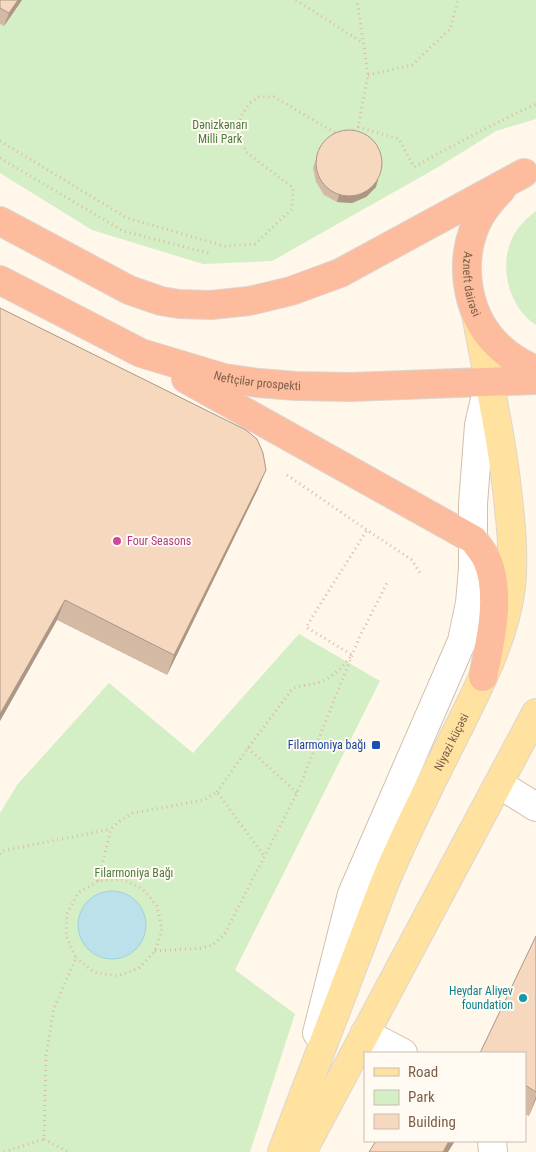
<svg xmlns="http://www.w3.org/2000/svg" width="536" height="1152" font-family="'Roboto Condensed',sans-serif">
  <style>
    .green { fill: #d4eec6 }
    .water { fill: #bce1ea; stroke: #a1d0dd }
    .lines { fill: none; stroke-linecap: round; stroke-linejoin: round }
    .minor-casing { stroke: #d2c0ae; stroke-width: 30 }
    .major-casing { stroke: #ddd5d0; stroke-width: 30 }
    .highway-casing { stroke: #ddd5d0; stroke-width: 30 }
    .path { stroke: #dcbca1; stroke-width: 3; stroke-dasharray: 1 4; stroke-linecap: butt }
    .minor { stroke: #fff; stroke-width: 28 }
    .major { stroke: #ffe2a0; stroke-width: 28 }
    .highway { stroke: #fcbc9d; stroke-width: 28 }
    .wall { fill: #d4baa4 }
    .shaded-wall { fill: #ac9786 }
    .building { fill: #f6d8bf; stroke: #ac9786 }
    .hotel-dot { fill: #d1479c; stroke: #fffbf2; stroke-width: 2 }
    .transit-dot { fill: #1a4fb4; stroke: #fffbf2; stroke-width: 2 }
    .culture-dot { fill: #0f9aa8; stroke: #fffbf2; stroke-width: 2 }
    .labels { text-anchor: middle; stroke-width: 4; stroke-linejoin: round; paint-order: stroke }
    .park-label { font-size: 12px; fill: #4c7c3e; stroke: #fffbf2 }
    .street-label { font-size: 12px; fill: #7c5f4a; stroke: #fffbf2 }
    .hotel-label { font-size: 12px; fill: #b23c85; stroke: #fffbf2; text-anchor: start }
    .transit-label { font-size: 12px; fill: #164399; stroke: #fffbf2; text-anchor: end }
    .culture-label { font-size: 12px; fill: #0d838f; stroke: #fffbf2; text-anchor: end }
  </style>
  <rect width="100%" height="100%" fill="#fef7ea"/>
  <path class="green" d="M 0,0 L 536,0 L 536,119 L 496,131 L 440,166 L 272,261 L 203,264 L 92,230 L 0,173 Z
    M 536,211 L 536,325 C 510,309 499,269 511,241 C 516,228 526,219 536,211 Z
    M 299,634 L 380,681 L 235,970 L 295,1014 L 250,1152 L 0,1152 L 0,813 L 17,785 L 109,683 L 193,753 Z"/>
  <path class="water" d="M78 925a34 34 0 1 1 68 0a34 34 0 1 1-68 0Z"/>
  <g class="lines">
    <defs>
      <path id="minor" d="M 499,784 L 536,807
        M 317,1033 L 352,894 L 462,641 L 470,603 L 473,568 L 473,504 L 479,425 L 489,382
        M 365,1033 L 403,1053
        M 492,1141 L 493,1152"/>
      <g id="major">
        <path id="s1" d="M 282,1152 L 385,882 C 407,829 434,777 460,725 C 481,682 505,636 511,587 C 514,560 512,534 509,508 C 503,442 488,378 476,314"/>
        <path d="M 302,1152 L 536,713"/>
      </g>
      <g id="highway">
        <path id="s2" d="M 501,190 C 491,200 482,211 476,224 C 458,266 467,320 503,350 C 513,359 524,365 536,370"/>
        <path d="M 0,221 L 129,290 L 161,301 L 179,304 L 211,305 L 249,301 L 291,291 L 340,273 L 524,173"/>
        <path id="s3" d="M 0,280 L 141,353 L 224,378 L 259,383 L 296,386 L 351,387 L 536,380"/>
        <path d="M 186,379 L 474,540 C 478,547 484,553 487,560 C 502,593 490,644 483,677"/>
      </g>
    </defs>
    <use href="#minor" class="minor-casing"/>
    <use href="#major" class="major-casing"/>
    <use href="#highway" class="highway-casing"/>
    <path class="path" d="M 296,0 L 363,43
      M 368,75 L 412,65 L 450,29 L 458,0
      M 358,127 L 399,139 L 414,167 C 454,145 494,123 536,104
      M 349,133 L 358,127 L 368,75 L 357,0
      M 0,141 L 127,218 L 225,246 L 255,244 L 292,209 L 293,188 L 246,152 L 239,132 L 241,116 L 250,103 L 259,97 L 274,97 L 339,135
      M 0,158 L 123,231 L 212,254
      M 287,475 L 367,530 L 412,560 L 420,573
      M 248,748 L 297,793
      M 217,792 L 248,748 L 293,688 C 302,685 311,685 320,682 C 334,677 343,666 352,655 L 306,627 L 367,530
      M 0,854 L 2,851 L 111,829
      M 98,881 L 111,829 L 121,820 L 133,813 L 204,800 L 217,792 L 265,857
      M 155,951 L 202,948 L 213,945 L 225,933 L 297,793 L 359,638 L 387,583
      M 44,1139 L 68,1152
      M 4,1152 L 44,1139 L 46,1056 L 54,1008 L 76,958 L 66,936 L 67,914 L 78,893 L 98,881 L 121,879 L 142,888 L 157,906 L 162,929 L 155,951 L 139,968 L 117,976 L 94,972 L 76,958"/>
    <use href="#minor" class="minor"/>
    <use href="#major" class="major"/>
    <use href="#highway" class="highway"/>
  </g>
  <path class="wall" d="M 0,0 L 22,0 L 4,26 L 0,24 Z
    M 321,146 L 376,187 L 366,197 L 352,203 L 337,202 L 324,195 L 316,182 L 313,168 Z
    M 0,308 L 258,489 L 167,675 L 57,620 L 0,721 Z
    M 536,936 L 536,1099 L 529,1116 L 525,1114 L 525,1053 Z"/>
  <path class="shaded-wall" d="M 18,0 L 22,0 L 4,26 L 9,13 Z
    M 378,180 L 376,187 L 366,197 L 352,203 L 337,202 L 339,195 Z
    M 266,470 L 258,489 L 167,675 L 174,655 Z
    M 65,600 L 57,620 L 0,721 L 0,714 Z
    M 536,1096 L 536,1099 L 529,1116 Z
    M 449,1141 L 455,1141 L 448,1152 L 443,1152 Z"/>
  <path class="building" d="M 0,0 L 18,0 L 9,13 L 0,8 Z
    M316 163a33 33 0 1 1 66 0a33 33 0 1 1-66 0Z
    M 0,308 L 246,430 L 257,439 L 263,453 L 266,470 L 174,655 L 65,600 L 0,714 Z
    M 536,936 L 536,1092 L 525,1085 L 525,1053 L 480,1053 Z
    M 376,1141 L 449,1141 L 443,1152 L 369,1152 Z"/>
  <circle class="hotel-dot" cx="117" cy="541" r="5"/>
  <rect class="transit-dot" x="371" y="740" width="10" height="10" rx="2.5"/>
  <circle class="culture-dot" cx="523" cy="998" r="5"/>
  <g class="labels">
    <g class="park-label">
      <text x="220" y="129">Dənizkənarı<tspan x="220" dy="14">Milli Park</tspan></text>
      <text x="134" y="877">Filarmoniya Bağı</text>
    </g>
    <g class="street-label">
      <text dy="4" stroke="none"><textPath href="#s2" startOffset="104">Azneft dairəsi</textPath></text>
      <text dy="4" stroke="none"><textPath href="#s3" startOffset="279">Neftçilər prospekti</textPath></text>
      <text dy="4" stroke="none"><textPath href="#s1" startOffset="444">Niyazi küçəsi</textPath></text>
    </g>
    <g class="hotel-label">
      <text x="127" y="545">Four Seasons</text>
    </g>
    <g class="transit-label">
      <text x="366" y="749">Filarmoniya bağı</text>
    </g>
    <g class="culture-label">
      <text x="513" y="995">Heydar Aliyev<tspan x="513" dy="14">foundation</tspan></text>
    </g>
  </g>
  <rect x="364" y="1052" width="162" height="90" fill="#fffbf2" stroke="#cbbdaf"/>
  <rect x="374" y="1068" width="25" height="8" fill="#ffe2a0" stroke="#cbbdaf"/>
  <text x="408" y="1077" font-size="15" fill="#7c5f4a">Road</text>
  <rect x="374" y="1090" width="25" height="15" fill="#d4eec6" stroke="#cbbdaf"/>
  <text x="408" y="1102" font-size="15" fill="#7c5f4a">Park</text>
  <rect x="374" y="1114" width="25" height="15" fill="#f6d8bf" stroke="#cbbdaf"/>
  <text x="408" y="1127" font-size="15" fill="#7c5f4a">Building</text>
</svg>
